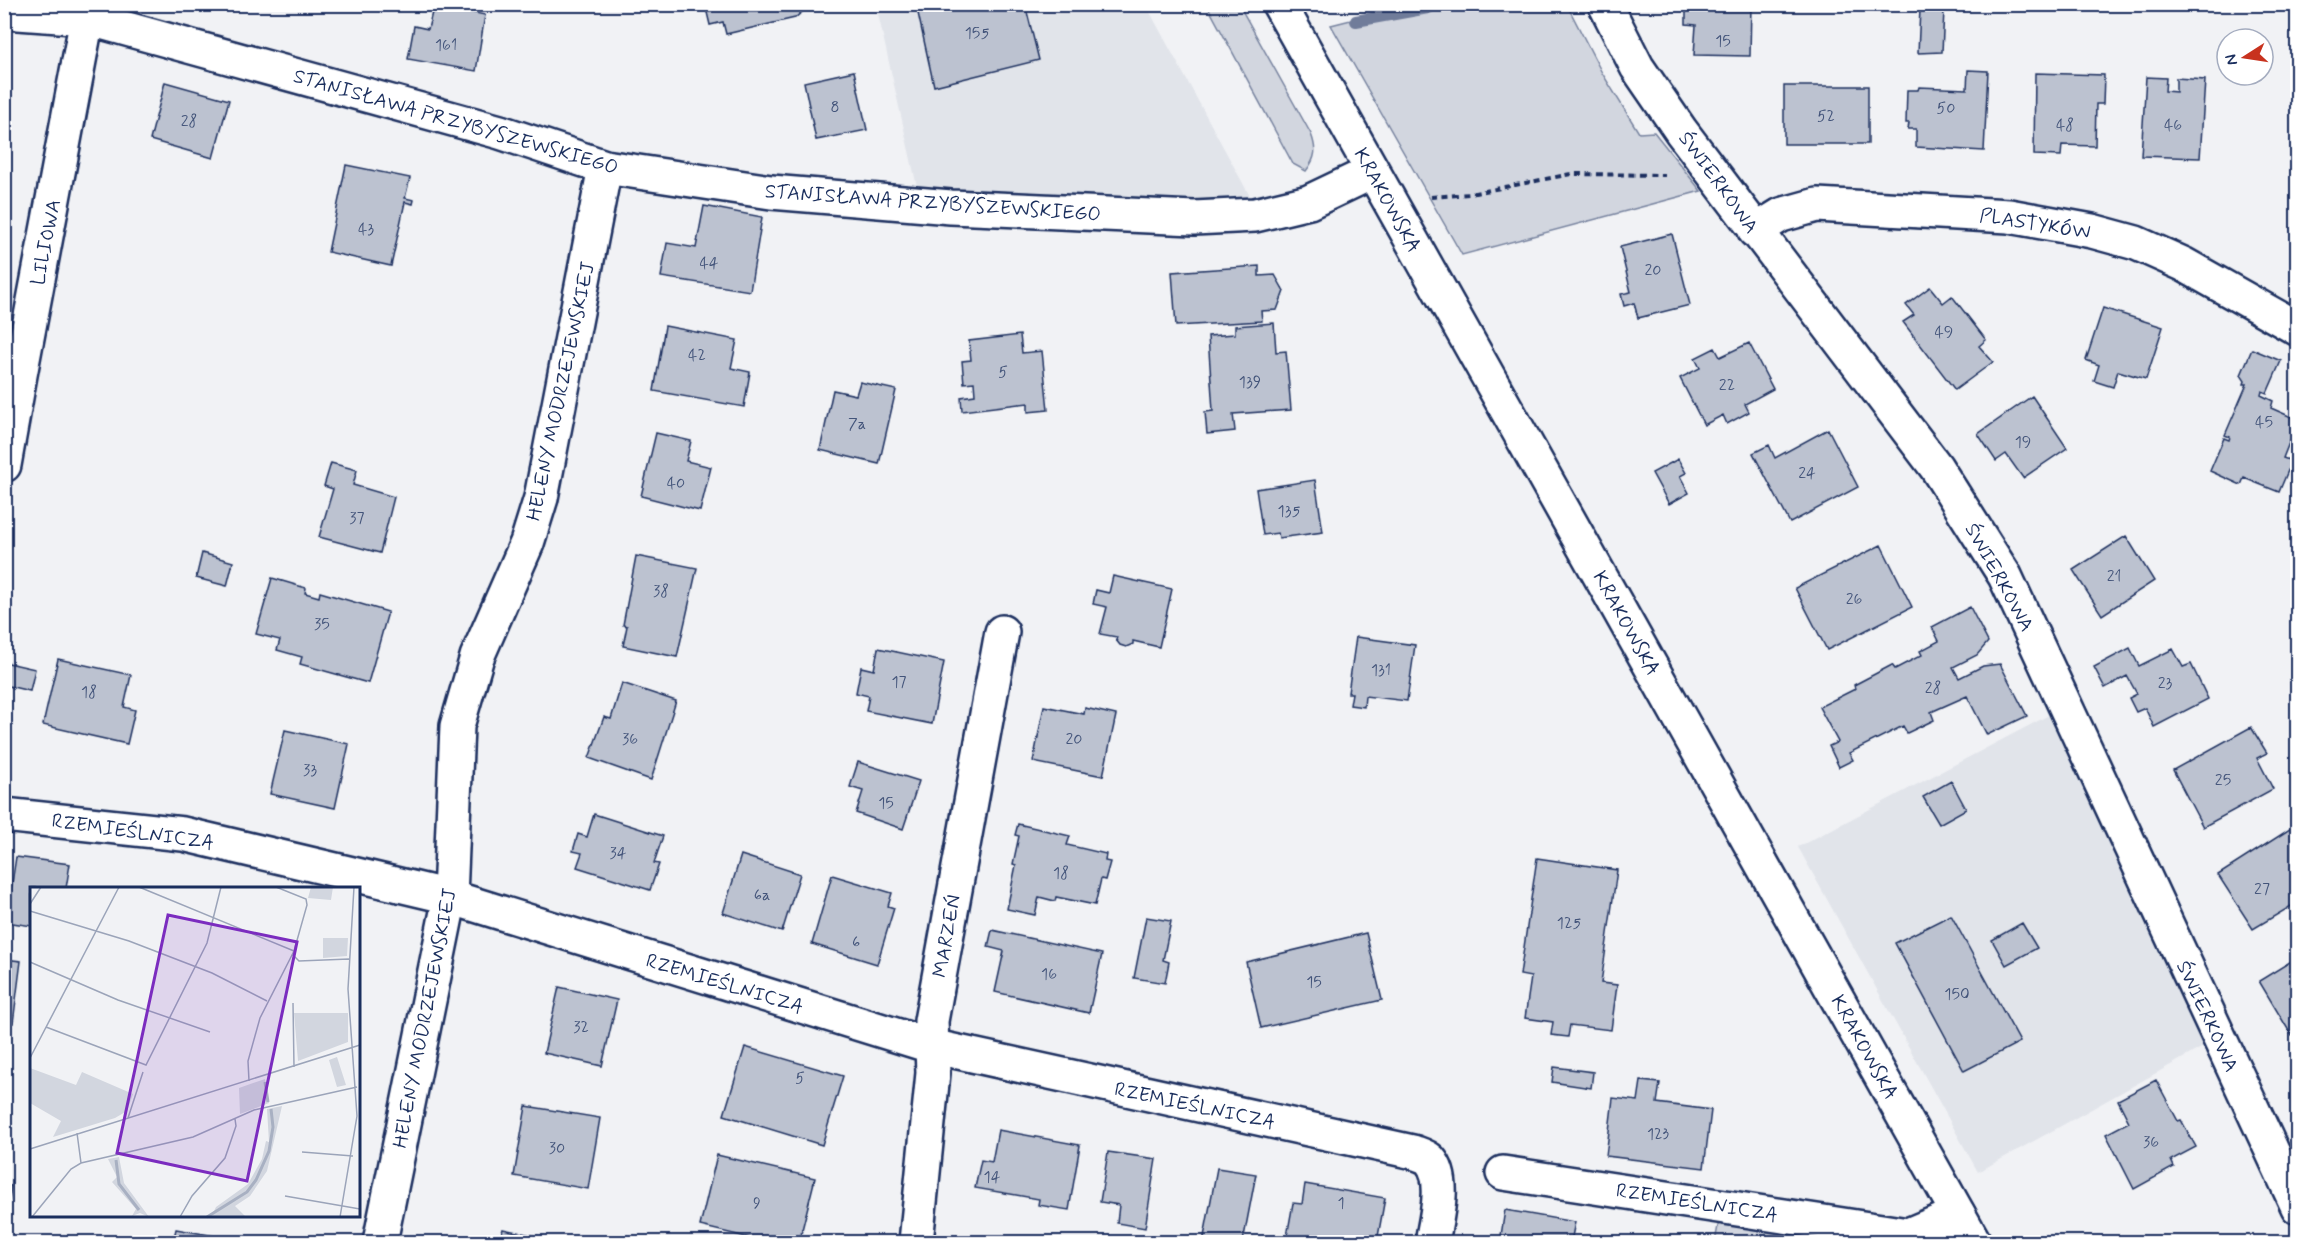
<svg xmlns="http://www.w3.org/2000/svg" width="2302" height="1247" font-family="Mynerve,sans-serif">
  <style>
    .built { fill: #e1e4ea }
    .green { fill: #d2d6df; stroke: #76829e; stroke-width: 1.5 }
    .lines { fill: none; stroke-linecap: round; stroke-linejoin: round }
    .stream { stroke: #707c9a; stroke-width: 12 }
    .building { fill: #bcc2d0; stroke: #1b2f5e; stroke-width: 1.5 }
    .street-casing { stroke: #1b2f5e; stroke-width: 38 }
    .secondary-casing { stroke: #1b2f5e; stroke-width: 38 }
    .path { stroke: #1b2f5e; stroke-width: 4; stroke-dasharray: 6 4.5; stroke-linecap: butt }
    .street { stroke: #fff; stroke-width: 33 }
    .secondary { stroke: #fff; stroke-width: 33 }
    .labels { text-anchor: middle; stroke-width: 6; stroke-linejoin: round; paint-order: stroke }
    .number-label { font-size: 16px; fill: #43547a }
    .street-label { font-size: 20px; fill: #1b2f5e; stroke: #fff }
    .inset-river { fill: none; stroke: #a8b0c2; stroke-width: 3 }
    .inset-road { fill: none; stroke: #9ba4b9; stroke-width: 1.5 }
    .view { fill: #7b2cbf; fill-opacity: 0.15; stroke: #7b2cbf; stroke-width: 3 }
    .inset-edge { fill: none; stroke: #1b2f5e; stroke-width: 3 }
  </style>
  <rect width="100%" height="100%" fill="#f1f2f5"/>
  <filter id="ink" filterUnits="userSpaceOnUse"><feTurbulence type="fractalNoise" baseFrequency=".0167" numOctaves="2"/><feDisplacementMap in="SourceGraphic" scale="12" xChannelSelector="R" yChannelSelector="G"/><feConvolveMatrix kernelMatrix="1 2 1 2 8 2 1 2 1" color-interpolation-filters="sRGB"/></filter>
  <g filter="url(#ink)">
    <path class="built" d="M 876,5 L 1146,5 L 1252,200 L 1246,205 L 918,191 Z
      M 2051,714 L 2203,1047 L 1978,1172 L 1798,847 Z"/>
    <path class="green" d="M 1207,5 L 1239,5 L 1311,134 C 1317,150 1316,158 1306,171 L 1293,164 Z
      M 1410,5 L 1567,5 L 1602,73 L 1639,133 L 1654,132 L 1701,191 L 1462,255 L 1331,25 Z
      M 1720,1215 L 1891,1242 L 1715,1242 Z"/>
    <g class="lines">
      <path class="stream" d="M 1356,21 L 1428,8 L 1437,4"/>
    </g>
    <path class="building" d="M 434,4 L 485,15 L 476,71 L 408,59 L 414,26 L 428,29 Z
      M 705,4 L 805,4 L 803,11 L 795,18 L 726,34 L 723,22 L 710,25 Z
      M 916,4 L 1025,4 L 1039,60 L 934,86 Z
      M 1686,4 L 1751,4 L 1750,56 L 1694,55 L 1696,25 L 1686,24 Z
      M 1920,9 L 1944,10 L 1942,52 L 1918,53 Z
      M 1968,70 L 1988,71 L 1984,151 L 1916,147 L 1916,129 L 1908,129 L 1909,123 L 1906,123 L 1907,90 L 1918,90 L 1919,87 L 1967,89 Z
      M 854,71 L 867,130 L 816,140 L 804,82 Z
      M 2035,73 L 2104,75 L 2103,104 L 2096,104 L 2095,146 L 2062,145 L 2061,156 L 2034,155 Z
      M 2146,77 L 2166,78 L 2165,91 L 2176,92 L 2176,78 L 2205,80 L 2200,158 L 2141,156 Z
      M 165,82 L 229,100 L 213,158 L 150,140 Z
      M 1784,86 L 1868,86 L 1868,144 L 1784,144 Z
      M 346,165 L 410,178 L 405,198 L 414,200 L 413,204 L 405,202 L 391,266 L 328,252 Z
      M 704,206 L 762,217 L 750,291 L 661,277 L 667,243 L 696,248 Z
      M 1672,234 L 1690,305 L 1638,318 L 1634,303 L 1624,306 L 1621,294 L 1631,292 L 1620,247 Z
      M 1259,266 L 1259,276 L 1275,275 L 1284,291 L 1277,310 L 1261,311 L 1262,321 L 1176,326 L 1172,272 Z
      M 1930,287 L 1943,303 L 1952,296 L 1986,340 L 1979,346 L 1993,362 L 1955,390 L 1903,322 L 1914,315 L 1906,305 Z
      M 2103,308 L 2163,327 L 2146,379 L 2118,371 L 2113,387 L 2094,381 L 2099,365 L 2086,360 Z
      M 1274,323 L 1276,352 L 1286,351 L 1291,410 L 1233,414 L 1235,431 L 1207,434 L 1205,412 L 1213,411 L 1208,336 L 1235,334 L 1235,326 Z
      M 665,326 L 737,340 L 731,368 L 750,372 L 744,407 L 654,391 Z
      M 1020,335 L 1022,353 L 1042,351 L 1048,410 L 1028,412 L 1028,403 L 962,411 L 961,397 L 975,395 L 974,382 L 964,383 L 962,361 L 971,360 L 969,341 Z
      M 1749,343 L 1773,389 L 1745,404 L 1749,412 L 1727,424 L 1723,415 L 1704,425 L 1680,378 L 1700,368 L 1695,358 L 1715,348 L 1720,357 Z
      M 2252,349 L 2281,361 L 2267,393 L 2262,391 L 2261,395 L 2273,401 L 2271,408 L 2298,420 L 2283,458 L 2292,461 L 2279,492 L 2244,478 L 2241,485 L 2210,471 L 2224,438 L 2229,440 L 2230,437 L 2225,435 L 2247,384 L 2244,384 L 2245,381 L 2241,375 Z
      M 860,382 L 896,390 L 879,464 L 820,450 L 833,390 L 856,395 Z
      M 2032,396 L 2067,448 L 2023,478 L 2006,454 L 1996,461 L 1978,434 Z
      M 1828,429 L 1858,487 L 1790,523 L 1753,453 L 1769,445 L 1775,458 Z
      M 656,433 L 691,441 L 686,461 L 711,467 L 700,511 L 641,496 Z
      M 1678,459 L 1686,473 L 1680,476 L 1689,493 L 1669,504 L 1652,473 Z
      M 331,463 L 357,470 L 353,485 L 394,497 L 380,553 L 319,537 L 333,489 L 324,486 Z
      M 1315,480 L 1323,532 L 1279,538 L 1278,533 L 1263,535 L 1256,489 Z
      M 2126,536 L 2154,581 L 2102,615 L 2073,570 Z
      M 1881,545 L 1912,607 L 1827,650 L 1795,588 Z
      M 202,553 L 233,562 L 227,586 L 196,578 Z
      M 636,556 L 697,568 L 677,657 L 623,646 L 627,626 L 623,625 Z
      M 1113,576 L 1172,589 L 1159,647 L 1133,641 L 1133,644 L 1126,647 L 1120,645 L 1116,640 L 1117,637 L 1100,634 L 1107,607 L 1093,604 L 1096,590 L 1109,593 Z
      M 272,578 L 306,588 L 305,593 L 319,597 L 320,592 L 388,612 L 368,683 L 300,664 L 302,657 L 277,650 L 280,640 L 256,634 Z
      M 1970,607 L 1988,642 L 1977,655 L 1953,667 L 1959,678 L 1983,666 L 2000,664 L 2027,716 L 1987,735 L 1967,696 L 1931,712 L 1934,720 L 1907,733 L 1903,726 L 1849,753 L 1853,760 L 1839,767 L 1829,746 L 1838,742 L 1819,707 L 1855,689 L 1854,685 L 1892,665 L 1895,669 L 1922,655 L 1920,651 L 1939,641 L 1932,627 Z
      M 1356,637 L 1415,645 L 1407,701 L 1365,696 L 1364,707 L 1350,705 L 1352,693 L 1348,693 Z
      M 878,648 L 944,662 L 932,724 L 866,711 L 869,696 L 856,693 L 861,667 L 874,670 Z
      M 2130,648 L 2139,666 L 2173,649 L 2183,667 L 2191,664 L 2208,699 L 2154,727 L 2145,708 L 2136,712 L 2129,698 L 2137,694 L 2127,676 L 2105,688 L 2094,667 Z
      M 58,659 L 131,675 L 124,707 L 135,710 L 127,744 L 43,725 Z
      M 4,662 L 35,669 L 30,691 L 4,685 Z
      M 622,683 L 676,701 L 651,780 L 589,758 L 604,717 L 611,719 Z
      M 1044,706 L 1084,714 L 1085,708 L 1116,715 L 1103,776 L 1033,762 Z
      M 2251,727 L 2267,753 L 2257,758 L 2273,789 L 2203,827 L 2173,770 Z
      M 285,730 L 349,744 L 335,808 L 270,794 Z
      M 858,762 L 919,781 L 903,829 L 856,813 L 863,791 L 850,787 Z
      M 1951,781 L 1966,809 L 1939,824 L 1923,797 Z
      M 594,814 L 663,836 L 654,863 L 659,864 L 650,890 L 577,867 L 582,853 L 573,851 L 578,834 L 587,837 Z
      M 1018,824 L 1070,836 L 1067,845 L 1106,854 L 1105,861 L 1110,862 L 1105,880 L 1101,879 L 1095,905 L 1056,897 L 1055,901 L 1039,897 L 1035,915 L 1007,909 L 1016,865 L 1013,864 L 1019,836 L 1015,835 Z
      M 2293,827 L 2298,835 L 2298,902 L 2253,929 L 2218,875 Z
      M 741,855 L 800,874 L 782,932 L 723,913 Z
      M 16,857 L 70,864 L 66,888 L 32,888 L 32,926 L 6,922 Z
      M 1537,858 L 1617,870 L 1601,983 L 1617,985 L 1611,1030 L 1570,1025 L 1568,1037 L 1551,1035 L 1553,1022 L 1525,1018 L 1531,977 L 1520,975 Z
      M 832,875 L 892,893 L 888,906 L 894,908 L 877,964 L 812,944 Z
      M 1951,915 L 2020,1042 L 1964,1071 L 1895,943 Z
      M 1146,917 L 1171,921 L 1163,960 L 1169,962 L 1165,983 L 1134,978 Z
      M 2022,923 L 2037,948 L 2006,965 L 1992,940 Z
      M 992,930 L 1102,954 L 1089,1013 L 995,992 L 1004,951 L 988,947 Z
      M 1366,933 L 1382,1000 L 1261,1028 L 1246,962 Z
      M 2298,957 L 2298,1033 L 2292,1036 L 2259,981 Z
      M 4,959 L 21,961 L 13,1023 L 4,1021 Z
      M 559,987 L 617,1000 L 602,1066 L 544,1053 Z
      M 745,1047 L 843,1076 L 822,1145 L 724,1115 Z
      M 1554,1067 L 1593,1072 L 1591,1088 L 1552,1082 Z
      M 2156,1080 L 2178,1121 L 2181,1120 L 2196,1147 L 2171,1160 L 2174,1167 L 2134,1189 L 2106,1134 L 2129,1122 L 2118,1100 Z
      M 1641,1081 L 1660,1083 L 1657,1103 L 1711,1110 L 1704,1168 L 1606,1156 L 1613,1098 L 1638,1101 Z
      M 526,1106 L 600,1118 L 588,1189 L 514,1176 Z
      M 998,1130 L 1080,1145 L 1069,1210 L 1038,1205 L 1039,1199 L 975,1188 L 981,1160 L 992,1162 Z
      M 1108,1152 L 1156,1159 L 1145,1228 L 1117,1223 L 1119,1205 L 1100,1202 Z
      M 717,1155 L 815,1178 L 799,1242 L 767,1242 L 700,1226 Z
      M 1217,1168 L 1256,1174 L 1243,1242 L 1203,1242 Z
      M 1305,1184 L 1385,1198 L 1377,1242 L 1286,1242 L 1293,1203 L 1302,1204 Z
      M 4,1185 L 11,1186 L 4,1239 Z
      M 1505,1210 L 1575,1222 L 1571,1242 L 1500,1242 Z
      M 176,1229 L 242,1241 L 242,1242 L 173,1242 Z
      M 503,1229 L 564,1242 L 499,1242 Z"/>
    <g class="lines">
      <defs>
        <path id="street" d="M 1605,4 L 1637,67 L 1681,131 L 1936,467 L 2005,576 L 2298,1207
          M 4,12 L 87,18 L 500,132 L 605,167 L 771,192 L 951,207 L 1194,218 L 1255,215 L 1309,202 L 1372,172
          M 1755,231 L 1781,215 L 1817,205 L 2009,216 L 2092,231 L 2136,243 L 2183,264 L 2298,329
          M 4,465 L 20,375 L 87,18
          M 4,815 L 183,834 L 450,897 L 931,1046 L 1413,1152 C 1418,1154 1426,1156 1430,1160 C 1447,1179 1436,1220 1432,1242
          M 1503,1173 L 1908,1235 L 1958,1214
          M 380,1242 L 450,897 L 457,726 L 477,657 L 527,543 L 541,498 L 605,167
          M 916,1242 L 933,1073 L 931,1021 L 1002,632"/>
        <path id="secondary" d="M 1279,4 L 1974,1242"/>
      </defs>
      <use href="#street" class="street-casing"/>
      <use href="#secondary" class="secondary-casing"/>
      <path class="path" d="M 1431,197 L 1470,194 L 1571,174 L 1665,175"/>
      <use href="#street" class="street"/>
      <use href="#secondary" class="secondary"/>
    </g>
  </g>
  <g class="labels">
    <g class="number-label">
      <text x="977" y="38">155</text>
      <text x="1723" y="46">15</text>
      <text x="446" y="50">161</text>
      <text x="835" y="112">8</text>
      <text x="1946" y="113">50</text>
      <text x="1826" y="121">52</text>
      <text x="189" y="126">28</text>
      <text x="2065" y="130">48</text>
      <text x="2173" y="130">46</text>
      <text x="366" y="234">43</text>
      <text x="709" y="268">44</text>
      <text x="1653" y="275">20</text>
      <text x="1944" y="337">49</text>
      <text x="697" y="360">42</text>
      <text x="1003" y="377">5</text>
      <text x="1250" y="387">139</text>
      <text x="1727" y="390">22</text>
      <text x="2264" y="427">45</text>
      <text x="857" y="429">7a</text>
      <text x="2023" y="447">19</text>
      <text x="1807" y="478">24</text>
      <text x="676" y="488">40</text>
      <text x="1289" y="516">135</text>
      <text x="357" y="523">37</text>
      <text x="2114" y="581">21</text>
      <text x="661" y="596">38</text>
      <text x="1854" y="604">26</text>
      <text x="322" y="629">35</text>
      <text x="1381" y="675">131</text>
      <text x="899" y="687">17</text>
      <text x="2165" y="688">23</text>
      <text x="1933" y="693">28</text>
      <text x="89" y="697">18</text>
      <text x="630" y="744">36</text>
      <text x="1074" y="744">20</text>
      <text x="310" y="775">33</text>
      <text x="2223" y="785">25</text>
      <text x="886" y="808">15</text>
      <text x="618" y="858">34</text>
      <text x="1061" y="878">18</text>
      <text x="2262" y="894">27</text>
      <text x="762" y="900">6a</text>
      <text x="1569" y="928">125</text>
      <text x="856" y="947">6</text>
      <text x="1049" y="979">16</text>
      <text x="1314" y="987">15</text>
      <text x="1957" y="999">150</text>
      <text x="581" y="1032">32</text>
      <text x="800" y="1083">5</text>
      <text x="1658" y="1139">123</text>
      <text x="2151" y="1147">36</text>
      <text x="557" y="1153">30</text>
      <text x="992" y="1182">14</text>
      <text x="757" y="1208">9</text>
      <text x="1341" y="1208">1</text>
    </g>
    <g class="street-label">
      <text transform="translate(456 121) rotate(16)" y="7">STANISŁAWA PRZYBYSZEWSKIEGO</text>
      <text transform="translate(1719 182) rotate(54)" y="7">ŚWIERKOWA</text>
      <text transform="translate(1388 200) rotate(61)" y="7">KRAKOWSKA</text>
      <text transform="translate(933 202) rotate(4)" y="7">STANISŁAWA PRZYBYSZEWSKIEGO</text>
      <text transform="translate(2035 223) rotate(9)" y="7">PLASTYKÓW</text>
      <text transform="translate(45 242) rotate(-79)" y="7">LILIOWA</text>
      <text transform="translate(560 391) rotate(-78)" y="7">HELENY MODRZEJEWSKIEJ</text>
      <text transform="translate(2000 577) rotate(61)" y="7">ŚWIERKOWA</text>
      <text transform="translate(1627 623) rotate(61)" y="7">KRAKOWSKA</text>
      <text transform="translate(133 831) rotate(8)" y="7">RZEMIEŚLNICZA</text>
      <text transform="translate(946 936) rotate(-80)" y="7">MARZEŃ</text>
      <text transform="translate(725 983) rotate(17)" y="7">RZEMIEŚLNICZA</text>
      <text transform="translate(2208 1016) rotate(65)" y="7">ŚWIERKOWA</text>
      <text transform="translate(424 1018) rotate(-79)" y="7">HELENY MODRZEJEWSKIEJ</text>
      <text transform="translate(1865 1047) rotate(61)" y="7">KRAKOWSKA</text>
      <text transform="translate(1195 1105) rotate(12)" y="7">RZEMIEŚLNICZA</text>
      <text transform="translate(1697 1202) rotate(9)" y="7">RZEMIEŚLNICZA</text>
    </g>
  </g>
  <g transform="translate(30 887)">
    <rect width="330" height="330" fill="#f1f2f5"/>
    <path d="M 281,0 L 303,0 L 301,13 L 278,11 ZM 293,51 L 318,51 L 317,69 L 293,71 ZM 264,126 L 318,126 L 318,155 L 268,174 ZM 307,170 L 316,198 L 307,200 L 299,173 ZM 0,181 L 46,198 L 52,185 L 103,207 L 97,224 L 85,231 L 23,250 L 31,234 L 0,216 ZM 235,192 L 239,216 L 210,227 L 209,201 ZM 252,219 L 237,284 L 220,309 L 205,319 L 216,330 L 181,330 L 186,320 L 218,297 L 232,272 L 236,254 L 239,255 L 237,222 ZM 89,270 L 94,296 L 119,330 L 110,326 L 102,329 L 106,322 L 82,295 L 87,290 L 78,272 Z" fill="#d2d6df"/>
    <path class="inset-river" d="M 235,195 L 238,215M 86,273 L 89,297 L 109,323M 177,330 L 217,305 L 226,293 L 239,264 L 243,240 L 241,222"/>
    <path class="inset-road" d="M 109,0 L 264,64M 0,17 L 11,0M 0,24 L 99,54 L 182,86 L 237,114M 262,67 L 269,74 L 319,72M 0,75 L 88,113 L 180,145M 263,116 L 264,180M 16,140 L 116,178 L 177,56 L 191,0M 0,171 L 89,0M 219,194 L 218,174 L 230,131 L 264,64 L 277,18 L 276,12 L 246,0M 98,231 L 113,185M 47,246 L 51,276M 0,262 L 330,158M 272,265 L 323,269M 255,309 L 330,322M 2,330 L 41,282 L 51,276 L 163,250 L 224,223 L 327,200M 150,330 L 162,309 L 195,271 L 206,239 L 205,232M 310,330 L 327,229 L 318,102 L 324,0"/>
    <path class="view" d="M 138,28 L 267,55 L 217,294 L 87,266 Z"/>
    <rect width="330" height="330" class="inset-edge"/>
  </g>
  <rect width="2302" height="1247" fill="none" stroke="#fff" stroke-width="24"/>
  <rect x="12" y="12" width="2278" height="1223" fill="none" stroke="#1b2f5e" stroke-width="2" filter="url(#ink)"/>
  <g transform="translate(2245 57) rotate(258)"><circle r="28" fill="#ffffff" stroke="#a4acbf" stroke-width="1.5"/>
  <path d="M0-4.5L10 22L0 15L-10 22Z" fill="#c8321e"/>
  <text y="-9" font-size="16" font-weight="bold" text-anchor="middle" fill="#1b2f5e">N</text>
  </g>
</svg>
